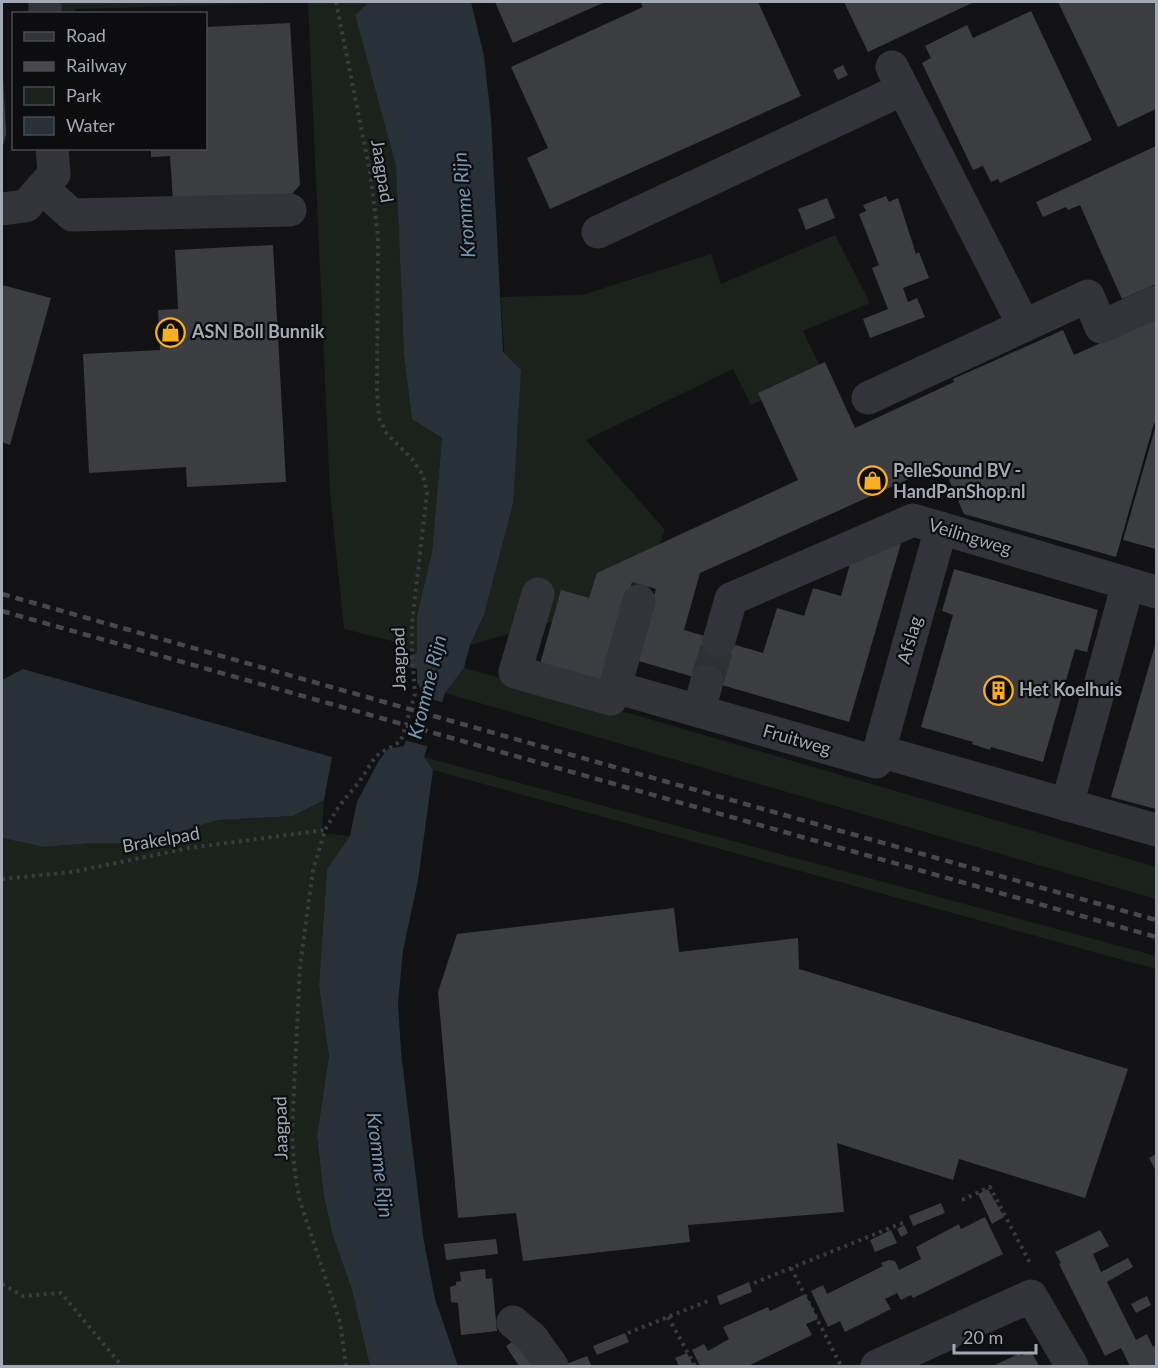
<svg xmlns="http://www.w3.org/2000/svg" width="1158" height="1368" font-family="Lato,sans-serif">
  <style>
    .green { fill: #1a221b }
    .water { fill: #283138 }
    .pier { fill: #121214 }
    .building { fill: #3c3d41 }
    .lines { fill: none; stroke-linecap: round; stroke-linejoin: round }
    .minor-tunnel { stroke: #2f3034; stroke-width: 33; stroke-dasharray: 33 16; stroke-linecap: butt }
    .path { stroke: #393b40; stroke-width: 4; stroke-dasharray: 3 4.5; stroke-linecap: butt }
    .minor { stroke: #333439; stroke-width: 33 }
    .rail { stroke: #46484e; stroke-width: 4.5; stroke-dasharray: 8 6; stroke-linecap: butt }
    .labels { text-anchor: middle; stroke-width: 4.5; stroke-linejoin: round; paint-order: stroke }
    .street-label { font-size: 18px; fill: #a3a9b5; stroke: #0d0d0f }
    .poi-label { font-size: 18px; font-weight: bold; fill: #a3a9b5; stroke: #0d0d0f; text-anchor: start }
    .water-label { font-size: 20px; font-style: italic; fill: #7798b3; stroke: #0d0d0f }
  </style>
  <rect width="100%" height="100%" fill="#121214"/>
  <path class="green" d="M 60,2 L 302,2 L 75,9 L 75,14 L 61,13 Z
    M 308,2 L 369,2 L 355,15 L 396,166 L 404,355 L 412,418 L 442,438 L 432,552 L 417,615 L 417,654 L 392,641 L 344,629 L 330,493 Z
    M 835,235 L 870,303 L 803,331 L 822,371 L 751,405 L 733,369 L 586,440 L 665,530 L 638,598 L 470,645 L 484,615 L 513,504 L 501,297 L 582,295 L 711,254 L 721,284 Z
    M 464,668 L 632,714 L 1156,867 L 1156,899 L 445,693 Z
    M 424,757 L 1156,956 L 1156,969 L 433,770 Z
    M 324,800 L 322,833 L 350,836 L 327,869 L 319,986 L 329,1056 L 317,1136 L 324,1197 L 333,1236 L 352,1290 L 370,1366 L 2,1366 L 2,838 L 44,847 L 93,843 L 144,843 L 218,820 L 293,816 Z"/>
  <path class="water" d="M 369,2 L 471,2 L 484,56 L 491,119 L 503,352 L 521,370 L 513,504 L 484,615 L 470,645 L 464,668 L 445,693 L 424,757 L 433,770 L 418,880 L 403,951 L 398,1003 L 401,1052 L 423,1236 L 435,1299 L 458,1366 L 370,1366 L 352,1290 L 333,1236 L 324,1197 L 317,1136 L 329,1056 L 319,986 L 327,869 L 350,836 L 357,802 L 378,762 L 388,749 L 404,746 L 421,690 L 417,682 L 417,669 L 408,667 L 401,657 L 417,653 L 417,615 L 432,552 L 442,438 L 412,419 L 404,355 L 396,166 L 355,15 Z
    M 23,669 L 332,757 L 324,800 L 293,816 L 218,820 L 144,843 L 93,843 L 44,847 L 2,838 L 2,680 Z"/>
  <path class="pier" d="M 416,695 L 445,703 L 431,747 L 403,740 Z"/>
  <path class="building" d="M 495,2 L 605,2 L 513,43 Z
    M 640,2 L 758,2 L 801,96 L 550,209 L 527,158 L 548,148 L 511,67 L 643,7 Z
    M 844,2 L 974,2 L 868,52 Z
    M 1058,2 L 1156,2 L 1156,109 L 1118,127 Z
    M 1031,11 L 1092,140 L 1000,183 L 998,179 L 991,182 L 983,166 L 973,170 L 922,63 L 931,58 L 925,46 L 967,25 L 973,38 Z
    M 290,23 L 300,185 L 291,195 L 173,201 L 170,156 L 151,157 L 151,148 L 206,148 L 206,27 Z
    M 843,65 L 848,75 L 838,80 L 833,70 Z
    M 2,76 L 3,76 L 6,134 L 2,150 Z
    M 1156,146 L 1156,284 L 1122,299 L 1080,205 L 1068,210 L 1066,207 L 1043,217 L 1036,202 Z
    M 886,196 L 889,202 L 898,198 L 916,254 L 919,252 L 929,278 L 903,288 L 908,302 L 917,298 L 925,317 L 870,338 L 863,319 L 888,309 L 872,268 L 879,265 L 859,214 L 866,211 L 863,205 Z
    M 827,198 L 835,218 L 806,230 L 798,209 Z
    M 273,245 L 286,482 L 187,487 L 186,467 L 89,473 L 83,354 L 160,350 L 158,310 L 178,309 L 175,250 Z
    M 2,285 L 51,298 L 10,445 L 2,442 Z
    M 1156,318 L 1156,424 L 1154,423 L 1116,557 L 964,514 L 942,464 L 700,573 L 684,630 L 763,653 L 777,608 L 804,616 L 813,588 L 841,596 L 850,564 L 901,543 L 849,722 L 635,660 L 656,589 L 632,582 L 603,685 L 540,664 L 561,590 L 589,598 L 597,573 L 798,480 L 758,393 L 825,362 L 855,428 L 954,382 L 953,379 L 1063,330 L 1074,355 Z
    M 1156,425 L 1156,549 L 1123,540 Z
    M 954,569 L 1098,610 L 1087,652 L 1075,649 L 1043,762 L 991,747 L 990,750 L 972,744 L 973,742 L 921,727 L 953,615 L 942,611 Z
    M 1156,642 L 1156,809 L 1111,797 Z
    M 674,908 L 679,952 L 798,938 L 799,969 L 1128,1069 L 1085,1198 L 959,1159 L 953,1180 L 837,1143 L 844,1212 L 688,1225 L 690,1242 L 523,1261 L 516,1213 L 458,1218 L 438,992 L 457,934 Z
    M 1156,1154 L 1156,1171 L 1149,1158 Z
    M 988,1189 L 1004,1217 L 992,1224 L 978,1194 Z
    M 941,1203 L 945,1213 L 913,1226 L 909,1216 Z
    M 985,1217 L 1003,1254 L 913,1298 L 911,1295 L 901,1300 L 897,1293 L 885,1299 L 891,1309 L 845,1332 L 840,1321 L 828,1327 L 811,1291 L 823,1285 L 827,1294 L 883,1266 L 881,1263 L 889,1260 L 895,1261 L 899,1270 L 921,1259 L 916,1247 L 959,1224 L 961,1229 Z
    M 904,1225 L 908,1233 L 901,1237 L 897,1229 Z
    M 891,1230 L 897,1243 L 875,1252 L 870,1240 Z
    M 1100,1230 L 1109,1246 L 1093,1254 L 1101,1272 L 1128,1258 L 1133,1267 L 1107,1282 L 1136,1340 L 1147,1334 L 1153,1347 L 1156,1345 L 1156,1366 L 1130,1366 L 1121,1348 L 1105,1356 L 1059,1264 L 1061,1263 L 1055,1252 Z
    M 496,1239 L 498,1254 L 446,1260 L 444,1244 Z
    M 485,1269 L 486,1279 L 492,1278 L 497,1331 L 461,1335 L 458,1303 L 451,1302 L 450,1287 L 456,1285 L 456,1282 L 461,1281 L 460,1272 Z
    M 749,1282 L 752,1292 L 720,1305 L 717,1296 Z
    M 805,1294 L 818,1319 L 806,1324 L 812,1335 L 748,1366 L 700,1366 L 692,1350 L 704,1344 L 708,1351 L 729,1339 L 723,1327 L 768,1307 L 770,1311 Z
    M 1147,1296 L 1151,1305 L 1136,1313 L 1131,1304 Z
    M 625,1333 L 629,1342 L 597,1355 L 593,1346 Z
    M 521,1336 L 538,1361 L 529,1366 L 519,1366 L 506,1346 Z
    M 1031,1351 L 1039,1366 L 993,1366 L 1020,1353 L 1021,1356 Z
    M 687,1353 L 694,1366 L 679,1366 L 675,1358 Z
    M 587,1356 L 591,1365 L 588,1366 L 561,1366 Z"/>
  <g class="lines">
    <path class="minor-tunnel" d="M 707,681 L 719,641"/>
    <path class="path" d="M 336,2 L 370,172 L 378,236 L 377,391 L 379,418 L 387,434 L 412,459 L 423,475 L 427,493 L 412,623 L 412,654 L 415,694 L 401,741 L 376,756 L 359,782 L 339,806 L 325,830 L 313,870 L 300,966 L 292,1131 L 294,1165 L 299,1198 L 340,1322 L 346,1366
      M 2,879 L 72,872 L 189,848 L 325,830
      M 962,1200 L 990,1187 L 1031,1265
      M 791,1268 L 841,1366
      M 754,1283 L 905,1222
      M 2,1284 L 23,1296 L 61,1293 L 122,1366
      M 668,1317 L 695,1366
      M 628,1333 L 708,1301"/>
    <path class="minor" d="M 45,2 L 45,14
      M 892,67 L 1024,326
      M 42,188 L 72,215 L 290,210
      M 2,209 L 26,206 L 54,174 L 52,148
      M 598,232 L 903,89
      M 868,398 L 1088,296 L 1101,327 L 1156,302
      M 538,594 L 515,672 L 611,699 L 615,687 L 876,762 L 879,751 L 1156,830
      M 719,641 L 731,599 L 913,520 L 1156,592
      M 615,687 L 639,601
      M 699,711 L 707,681
      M 879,751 L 941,528
      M 1067,805 L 1128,584
      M 513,1322 L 532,1338 L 552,1366
      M 877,1366 L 1031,1296 L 1072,1366"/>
    <path class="rail" d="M 2,594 L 1156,920
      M 2,611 L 1156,937"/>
  </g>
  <defs>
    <symbol id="shop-ring" viewBox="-11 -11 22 22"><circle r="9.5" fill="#0d0d0f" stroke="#fcae22" stroke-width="1.5"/><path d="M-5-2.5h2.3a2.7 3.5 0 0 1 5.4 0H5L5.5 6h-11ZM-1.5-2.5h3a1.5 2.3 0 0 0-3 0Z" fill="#fcae22"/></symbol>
    <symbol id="building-ring" viewBox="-11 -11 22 22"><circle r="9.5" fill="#0d0d0f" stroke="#fcae22" stroke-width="1.5"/><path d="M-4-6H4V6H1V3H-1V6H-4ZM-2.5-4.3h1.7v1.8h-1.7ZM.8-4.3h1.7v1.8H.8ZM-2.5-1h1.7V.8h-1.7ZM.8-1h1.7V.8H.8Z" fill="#fcae22"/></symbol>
  </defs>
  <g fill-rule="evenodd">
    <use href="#shop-ring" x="154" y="316" width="33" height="33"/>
    <use href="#shop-ring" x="856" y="464" width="33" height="33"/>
    <use href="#building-ring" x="982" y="674" width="33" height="33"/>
  </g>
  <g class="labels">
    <g class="street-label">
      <text transform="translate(382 171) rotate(81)" y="6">Jaagpad</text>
      <text transform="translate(970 537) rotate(17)" y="6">Veilingweg</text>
      <text transform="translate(910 640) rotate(-74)" y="6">Afslag</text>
      <text transform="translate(399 659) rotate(-91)" y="6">Jaagpad</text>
      <text transform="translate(797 740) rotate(16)" y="6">Fruitweg</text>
      <text transform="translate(161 840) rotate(-10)" y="6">Brakelpad</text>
      <text transform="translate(281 1128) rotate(-91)" y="6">Jaagpad</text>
    </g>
    <g class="poi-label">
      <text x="192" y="338">ASN Boll Bunnik</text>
      <text x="893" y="477">PelleSound BV -<tspan x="893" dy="21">HandPanShop.nl</tspan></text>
      <text x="1019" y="696">Het Koelhuis</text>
    </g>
    <g class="water-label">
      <text transform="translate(464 205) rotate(-95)" y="7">Kromme Rijn</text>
      <text transform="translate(427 687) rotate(-76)" y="7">Kromme Rijn</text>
      <text transform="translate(380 1165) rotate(83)" y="7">Kromme Rijn</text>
    </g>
  </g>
  <rect width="1158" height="1368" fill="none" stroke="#a3a9b5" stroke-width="6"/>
  <rect x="12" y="12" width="195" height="138" fill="#0d0d0f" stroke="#494b51" stroke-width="1.5"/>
  <rect x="24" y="32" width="30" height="9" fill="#333439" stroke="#494b51" stroke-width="1.5"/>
  <text x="66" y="42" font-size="18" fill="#a3a9b5">Road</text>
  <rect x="24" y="62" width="30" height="9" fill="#46484e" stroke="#494b51" stroke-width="1.5"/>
  <text x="66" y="72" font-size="18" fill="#a3a9b5">Railway</text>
  <rect x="24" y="87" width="30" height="18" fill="#1a221b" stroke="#494b51" stroke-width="1.5"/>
  <text x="66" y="102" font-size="18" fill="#a3a9b5">Park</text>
  <rect x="24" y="117" width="30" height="18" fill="#283138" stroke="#494b51" stroke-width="1.5"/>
  <text x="66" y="132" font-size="18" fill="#a3a9b5">Water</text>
  <path d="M954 1344v9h82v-9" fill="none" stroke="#a3a9b5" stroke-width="3"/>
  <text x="963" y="1344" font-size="18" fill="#a3a9b5" stroke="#0d0d0f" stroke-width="4.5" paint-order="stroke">20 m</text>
</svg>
